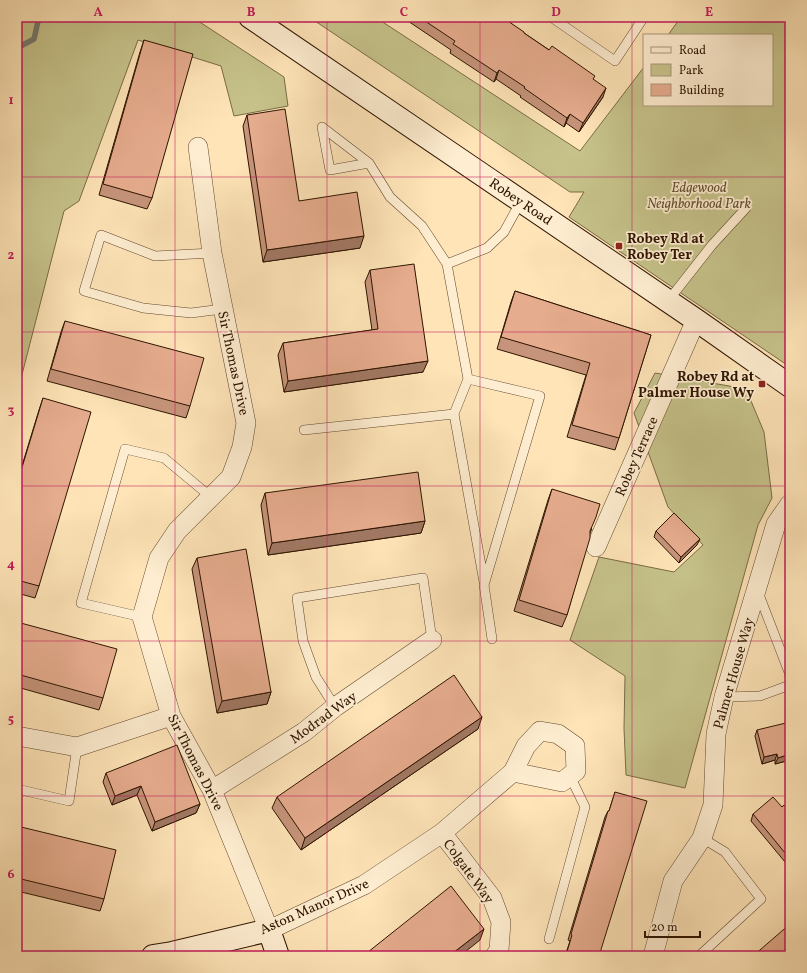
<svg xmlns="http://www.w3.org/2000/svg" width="807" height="973" font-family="Vollkorn,serif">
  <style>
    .green { fill: #c6c28a; stroke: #7a6b45 }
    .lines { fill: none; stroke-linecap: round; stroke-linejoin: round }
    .stream { stroke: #74796d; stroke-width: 5.5 }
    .lane-casing { stroke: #62482e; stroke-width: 10 }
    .street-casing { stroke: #62482e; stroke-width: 20 }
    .secondary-casing { stroke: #2e1400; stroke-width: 24 }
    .lane { stroke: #feedd0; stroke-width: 9 }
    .street { stroke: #feedd0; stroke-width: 19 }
    .secondary { stroke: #feedd0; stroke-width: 22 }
    .wall { fill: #c6947a; stroke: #2e1400 }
    .shaded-wall { fill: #a17863; stroke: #2e1400 }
    .building { fill: #e6ac8e; stroke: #2e1400 }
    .grid { fill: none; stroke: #c2185b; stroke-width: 1; stroke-opacity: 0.55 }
    .poi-dot { fill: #8f2418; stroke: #feedd0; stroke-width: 1.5 }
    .labels { text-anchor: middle; stroke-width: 3.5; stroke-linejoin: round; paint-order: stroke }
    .park-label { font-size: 14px; font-style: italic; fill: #635130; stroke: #feedd0 }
    .street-label { font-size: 14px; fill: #2e1400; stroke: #feedd0 }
    .poi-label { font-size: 14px; font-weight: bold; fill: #2e1400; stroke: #feedd0; text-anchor: start }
    .neatline { fill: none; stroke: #c2185b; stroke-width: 1.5 }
    .grid-label { font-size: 13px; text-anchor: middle; font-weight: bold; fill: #c2185b }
  </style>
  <rect width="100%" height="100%" fill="#fee4b7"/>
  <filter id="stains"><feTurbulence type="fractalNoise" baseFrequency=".005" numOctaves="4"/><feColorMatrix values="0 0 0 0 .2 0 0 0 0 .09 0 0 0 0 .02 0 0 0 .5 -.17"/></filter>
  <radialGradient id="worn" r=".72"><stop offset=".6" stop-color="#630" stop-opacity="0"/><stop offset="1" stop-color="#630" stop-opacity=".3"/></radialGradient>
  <path class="green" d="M 17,17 L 192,17 L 284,77 L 288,106 L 234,116 L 221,66 L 138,40 L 79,201 L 64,211 L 17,394 Z
    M 309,17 L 375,17 L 580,151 L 644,67 L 644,105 L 772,105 L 772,35 L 668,35 L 681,17 L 790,17 L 790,367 L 569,217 L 584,192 L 570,192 Z
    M 655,373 L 746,389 L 764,432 L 772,498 L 758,525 L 685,788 L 626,775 L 624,728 L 625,676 L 570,640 L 599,557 L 674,572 L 703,545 L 668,507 L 634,413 Z"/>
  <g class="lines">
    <path class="stream" d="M 17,48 L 34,39 L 39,17"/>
    <defs>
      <path id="lane" d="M 551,17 L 615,61 L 644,17
        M 369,163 L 330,170 L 322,127 L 369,163 L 390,197 L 422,226 L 447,264 L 468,379 L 540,396 L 484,585 L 492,639
        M 212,253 L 155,256 L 101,235 L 84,291 L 143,308 L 191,313 L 222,309
        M 447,264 L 487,248 L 504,232 L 521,201
        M 668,301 L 712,245 L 746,208
        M 468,379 L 454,414 L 484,582
        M 304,430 L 454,414
        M 758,592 L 790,675
        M 142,617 L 81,603 L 125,449 L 164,458 L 211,497
        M 724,697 L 760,696 L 790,685
        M 335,707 L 316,677 L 303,641 L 297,598 L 423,578 L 432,640
        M 17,789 L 69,801 L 77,747
        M 549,939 L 585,807 L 570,776
        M 699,956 L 761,899 L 725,852 L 702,838"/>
      <path id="street" d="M 198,147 L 212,253 L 246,423 L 242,447 L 231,477 L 177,531 L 159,558 L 142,617 L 171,716 L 212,790 L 269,930 L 364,885 L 442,833 L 513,772 L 562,782 L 576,771 L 575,746 L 558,734 L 540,731 L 526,746 L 513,772
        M 596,547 L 696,320
        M 17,736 L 77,747 L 171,716
        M 212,790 L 304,732 L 335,707 L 432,640
        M 442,833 L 492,898 L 501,922 L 499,950 L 495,956
        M 653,956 L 673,881 L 702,838 L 713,805 L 716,734 L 724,697 L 776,524 L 790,504"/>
      <path id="secondary" d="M 250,17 L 696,320 L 790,386
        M 153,956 L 172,953 L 269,930 L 278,956"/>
    </defs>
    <use href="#lane" class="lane-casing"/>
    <use href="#street" class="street-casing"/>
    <use href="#secondary" class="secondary-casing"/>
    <use href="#lane" class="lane"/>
    <use href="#street" class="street"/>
    <use href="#secondary" class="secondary"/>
  </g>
  <path class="wall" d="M 402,17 L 502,17 L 524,33 L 594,80 L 603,97 L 579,132 L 566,123 L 564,127 L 520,97 L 521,96 L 496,79 L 494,82 L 450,53 L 451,50 Z
    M 144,40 L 152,198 L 147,209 L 99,195 L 140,52 Z
    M 247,115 L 299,201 L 360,248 L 263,262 L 243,126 Z
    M 370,270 L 423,372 L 284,392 L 278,355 L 283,343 L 372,330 L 365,282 Z
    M 515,291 L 651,335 L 619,438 L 615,450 L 567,437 L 586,375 L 497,349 L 511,302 Z
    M 65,321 L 190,406 L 186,418 L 47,381 L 61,332 Z
    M 43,398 L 39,586 L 35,598 L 17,593 L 17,482 L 39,410 Z
    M 552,489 L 592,529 L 590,533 L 567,615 L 562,627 L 514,611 L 548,500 Z
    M 265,493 L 425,521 L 421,533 L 268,555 L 261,505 Z
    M 656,531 L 697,545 L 679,563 L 654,537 Z
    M 197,558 L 271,692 L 267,704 L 217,713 L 192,569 Z
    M 17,622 L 103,698 L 99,710 L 17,687 Z
    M 478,729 L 301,850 L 272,808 L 277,797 Z
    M 757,730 L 790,760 L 775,764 L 775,760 L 762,764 L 755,736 Z
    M 106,773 L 200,804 L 196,813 L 152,831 L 137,795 L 112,805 L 103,782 Z
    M 615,792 L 599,956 L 565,956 L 570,941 L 568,940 L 605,817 L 608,811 L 609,811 Z
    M 782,807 L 790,811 L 790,868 L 751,821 L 753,814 Z
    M 17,826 L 104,899 L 100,911 L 17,891 Z"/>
  <path class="shaded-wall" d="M 499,70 L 496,79 L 494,82 L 497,73 Z
    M 606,88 L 603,97 L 579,132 L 583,123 Z
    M 570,114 L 566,123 L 564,127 L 567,118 Z
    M 364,236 L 360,248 L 263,262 L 267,250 Z
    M 428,361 L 423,372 L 284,392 L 288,381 Z
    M 425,521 L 421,533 L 268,555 L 272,543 Z
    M 700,539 L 697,545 L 679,563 L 681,557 Z
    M 271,692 L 267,704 L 217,713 L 222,701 Z
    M 482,717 L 478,729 L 301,850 L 305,838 Z
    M 777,754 L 775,760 L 762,764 L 764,757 Z
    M 790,754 L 790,760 L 775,764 L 778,758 Z
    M 141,786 L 137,795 L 112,805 L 115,796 Z
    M 200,804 L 196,813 L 152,831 L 155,822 Z
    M 484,929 L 480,940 L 460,956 L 449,956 Z"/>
  <path class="building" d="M 419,17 L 502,17 L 524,32 L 524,33 L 549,50 L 552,46 L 595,76 L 593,79 L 606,88 L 583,123 L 570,114 L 567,118 L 524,88 L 525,87 L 499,70 L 497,73 L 453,44 L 455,41 Z
    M 144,40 L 193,54 L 152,198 L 103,184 Z
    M 285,109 L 299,201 L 357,192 L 364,236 L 267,250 L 247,115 Z
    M 414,264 L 428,361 L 288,381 L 283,343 L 378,329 L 370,270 Z
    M 515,291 L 651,335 L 619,438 L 572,425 L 590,363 L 501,337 Z
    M 65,321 L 204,358 L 190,406 L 51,369 Z
    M 43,398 L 91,412 L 39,586 L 17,580 L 17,484 Z
    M 418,472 L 425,521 L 272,543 L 265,493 Z
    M 552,489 L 600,504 L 596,517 L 590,531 L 590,538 L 567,615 L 519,600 Z
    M 674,513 L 700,539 L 681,557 L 656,531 Z
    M 246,549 L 271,692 L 222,701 L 197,558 Z
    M 17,622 L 117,649 L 103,698 L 17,674 Z
    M 454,675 L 482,717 L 305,838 L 277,797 Z
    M 790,722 L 790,754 L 778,758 L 777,754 L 764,757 L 757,730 Z
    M 177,745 L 200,804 L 155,822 L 141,786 L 115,796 L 106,773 Z
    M 615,792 L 647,801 L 599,956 L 569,956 L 566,955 L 572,935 L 571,934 L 608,811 L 609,811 Z
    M 773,797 L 782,807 L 784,805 L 790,811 L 790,859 L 753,814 Z
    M 17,826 L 116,850 L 104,899 L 17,878 Z
    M 451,886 L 484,929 L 449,956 L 363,956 Z
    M 790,924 L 790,956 L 753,956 Z"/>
  <path class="grid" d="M 175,17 L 175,956M 327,17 L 327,956M 480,17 L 480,956M 632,17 L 632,956M 17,177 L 790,177M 17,332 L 790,332M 17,486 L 790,486M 17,641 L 790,641M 17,796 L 790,796"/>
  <g class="poi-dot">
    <rect x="615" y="242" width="8" height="8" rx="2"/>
    <rect x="758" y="380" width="8" height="8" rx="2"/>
  </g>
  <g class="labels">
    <g class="park-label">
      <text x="699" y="192">Edgewood<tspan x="699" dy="16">Neighborhood Park</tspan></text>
    </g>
    <g class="street-label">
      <text transform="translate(521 201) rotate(34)" y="5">Robey Road</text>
      <text transform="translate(234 363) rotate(78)" y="5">Sir Thomas Drive</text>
      <text transform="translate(636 456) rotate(-66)" y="5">Robey Terrace</text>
      <text transform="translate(733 673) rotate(-74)" y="5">Palmer House Way</text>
      <text transform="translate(323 717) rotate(-36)" y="5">Modrad Way</text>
      <text transform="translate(196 762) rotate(63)" y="5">Sir Thomas Drive</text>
      <text transform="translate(469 871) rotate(54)" y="5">Colgate Way</text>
      <text transform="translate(314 906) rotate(-24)" y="5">Aston Manor Drive</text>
    </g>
    <g class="poi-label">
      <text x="627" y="243">Robey Rd at<tspan x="627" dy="16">Robey Ter</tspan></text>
      <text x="754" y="381" text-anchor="end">Robey Rd at<tspan x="754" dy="16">Palmer House Wy</tspan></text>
    </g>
  </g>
  <rect width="807" height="973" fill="none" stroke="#fee4b7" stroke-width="44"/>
  <rect x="643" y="34" width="130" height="72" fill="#feedd0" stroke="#ab967d"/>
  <rect x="651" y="47" width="20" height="6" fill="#feedd0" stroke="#ab967d"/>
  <text x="679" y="54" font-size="12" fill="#2e1400">Road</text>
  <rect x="651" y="64" width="20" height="12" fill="#c6c28a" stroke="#ab967d"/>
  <text x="679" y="74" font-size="12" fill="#2e1400">Park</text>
  <rect x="651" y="84" width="20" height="12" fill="#e6ac8e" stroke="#ab967d"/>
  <text x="679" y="94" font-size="12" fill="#2e1400">Building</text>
  <path d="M645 931v6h55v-6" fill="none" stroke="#2e1400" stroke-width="2"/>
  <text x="651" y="931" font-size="12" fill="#2e1400" stroke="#feedd0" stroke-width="3" paint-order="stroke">20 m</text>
  <rect x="22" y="22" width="763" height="929" class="neatline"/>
  <g class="grid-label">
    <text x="98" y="16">A</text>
    <text x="251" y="16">B</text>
    <text x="404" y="16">C</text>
    <text x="556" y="16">D</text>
    <text x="709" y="16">E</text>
    <text x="11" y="104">1</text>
    <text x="11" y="259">2</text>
    <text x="11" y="414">3</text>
    <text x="11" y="568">4</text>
    <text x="11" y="723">5</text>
    <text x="11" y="878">6</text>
  </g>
  <rect width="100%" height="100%" filter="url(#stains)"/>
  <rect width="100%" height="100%" fill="url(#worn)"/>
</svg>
